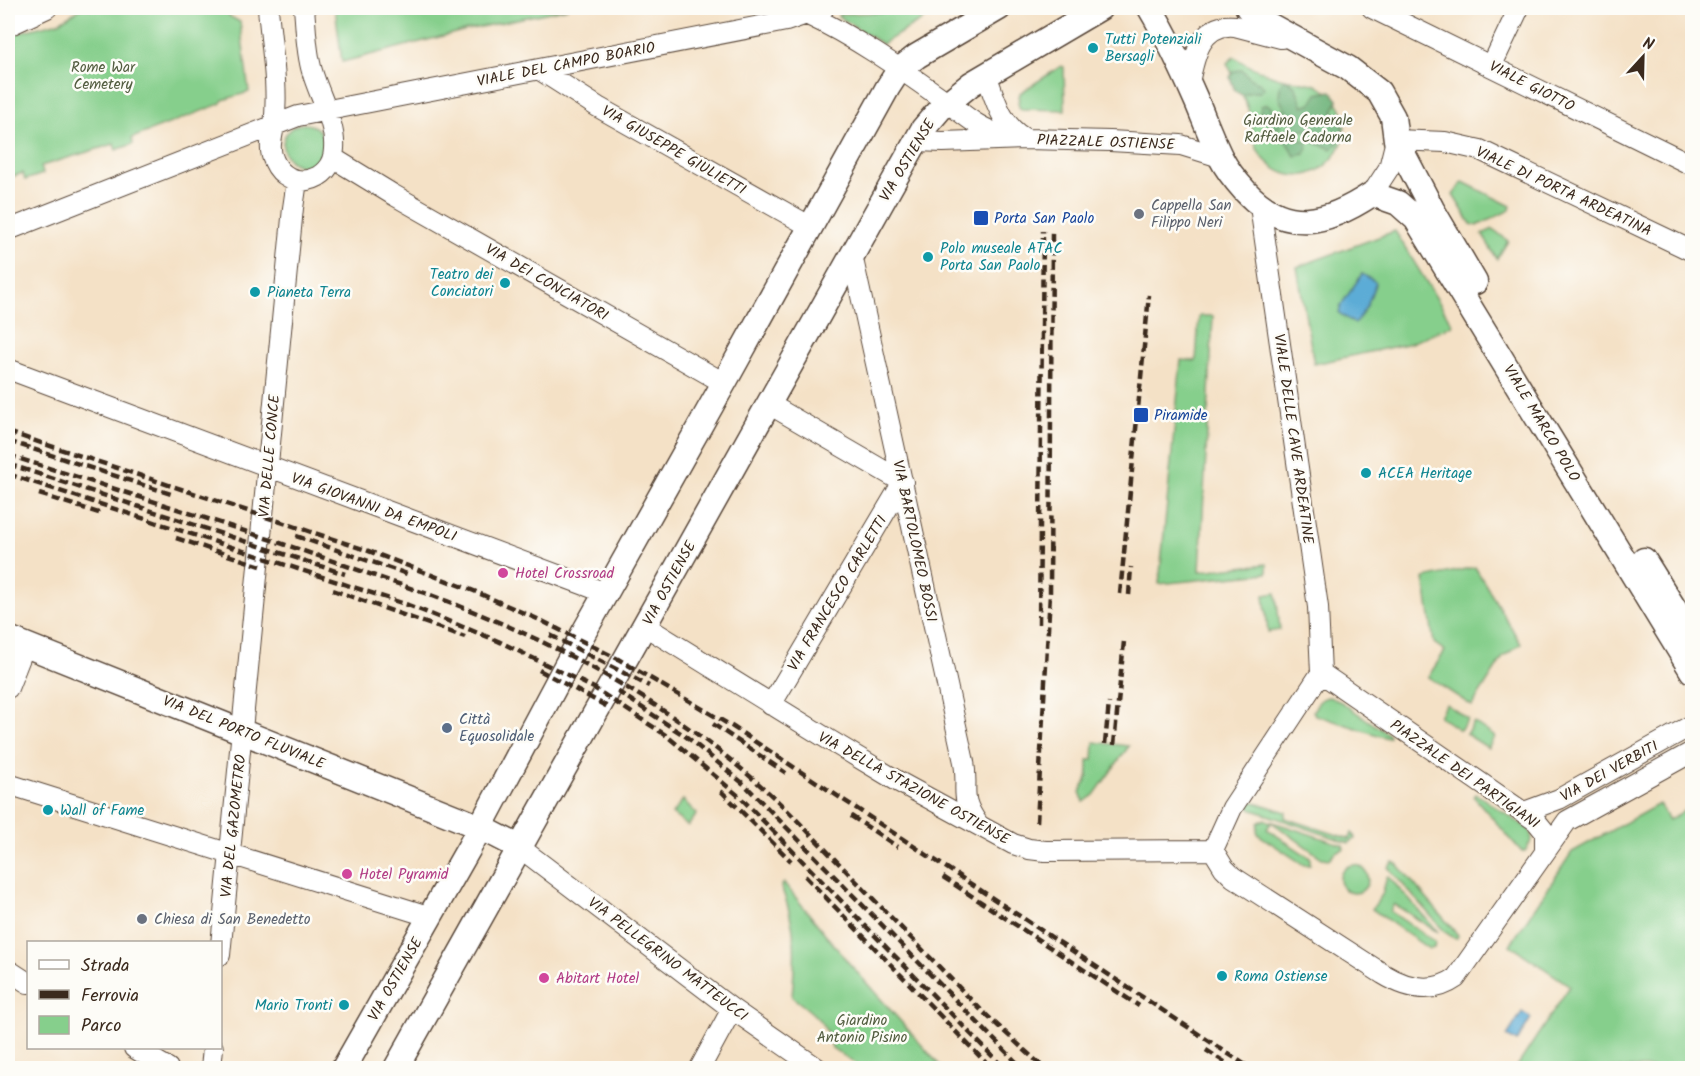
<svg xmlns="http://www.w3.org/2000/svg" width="1700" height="1076" font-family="Kalam,sans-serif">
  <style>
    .green { fill: #86cf8c; stroke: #607c55; stroke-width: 1.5; fill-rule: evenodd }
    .forest { fill: #6cb278; stroke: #546e4b; stroke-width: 1.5 }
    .water { fill: #5cacd6; stroke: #4c6b7a; stroke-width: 1.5 }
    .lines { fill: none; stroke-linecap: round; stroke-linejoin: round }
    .minor-casing { stroke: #574537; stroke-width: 22 }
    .major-casing { stroke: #574537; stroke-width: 27 }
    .minor { stroke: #fff; stroke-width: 20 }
    .major { stroke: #fff; stroke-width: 24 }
    .rail { stroke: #3b2a1e; stroke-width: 4.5; stroke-dasharray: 9 4.5; stroke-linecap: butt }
    .culture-dot { fill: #0f9aa8; stroke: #fdfcf7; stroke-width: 2 }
    .worship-dot { fill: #6b7280; stroke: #fdfcf7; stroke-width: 2 }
    .transit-dot { fill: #1a4fb4; stroke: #fdfcf7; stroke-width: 2 }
    .hotel-dot { fill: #d1479c; stroke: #fdfcf7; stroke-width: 2 }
    .service-dot { fill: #5c6f8a; stroke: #fdfcf7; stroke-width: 2 }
    .labels { text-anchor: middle; stroke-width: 5; stroke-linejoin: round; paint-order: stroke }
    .culture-label { font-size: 15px; fill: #0d838f; stroke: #fdfcf7; text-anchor: start }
    .street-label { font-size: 15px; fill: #3b2a1e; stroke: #fdfcf7 }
    .park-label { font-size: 15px; fill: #525c3f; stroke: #fdfcf7 }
    .worship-label { font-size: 15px; fill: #5b616d; stroke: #fdfcf7; text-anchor: start }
    .transit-label { font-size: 15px; fill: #164399; stroke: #fdfcf7; text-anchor: start }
    .hotel-label { font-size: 15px; fill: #b23c85; stroke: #fdfcf7; text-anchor: start }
    .service-label { font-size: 15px; fill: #4e5e75; stroke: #fdfcf7; text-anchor: start }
  </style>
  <rect width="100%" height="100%" fill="#fdfcf7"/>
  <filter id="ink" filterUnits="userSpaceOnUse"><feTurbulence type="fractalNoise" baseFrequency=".0167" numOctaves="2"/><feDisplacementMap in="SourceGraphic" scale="12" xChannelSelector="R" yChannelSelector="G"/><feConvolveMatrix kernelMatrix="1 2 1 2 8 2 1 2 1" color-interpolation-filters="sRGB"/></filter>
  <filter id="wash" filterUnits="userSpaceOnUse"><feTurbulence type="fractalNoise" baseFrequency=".008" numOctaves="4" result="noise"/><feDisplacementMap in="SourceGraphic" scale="24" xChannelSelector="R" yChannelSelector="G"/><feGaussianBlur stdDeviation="1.35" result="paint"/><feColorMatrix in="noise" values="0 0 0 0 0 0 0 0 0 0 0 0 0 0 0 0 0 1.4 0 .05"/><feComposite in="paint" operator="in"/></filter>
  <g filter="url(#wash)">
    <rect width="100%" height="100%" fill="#f4e1c6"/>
    <path class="green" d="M 82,8 L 232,8 L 229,16 L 240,22 L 249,92 L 223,100 L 220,104 L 132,138 L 133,144 L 116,150 L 114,144 L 41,166 L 43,174 L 25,180 L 23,173 L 11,177 L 8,171 L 8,35 L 59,22 Z
      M 335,8 L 568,8 L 467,30 L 342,62 Z
      M 937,10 L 937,11 L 882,44 L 838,16 L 839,14 Z
      M 1234,57 C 1246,65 1262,72 1276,77 C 1293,83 1313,79 1328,92 C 1376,134 1310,208 1265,160 C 1250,145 1254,127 1248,109 C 1243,93 1234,78 1227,63 Z
      M 1061,66 L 1064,67 L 1065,110 L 1020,109 L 1018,103 L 1020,93 Z
      M283 145a21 21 0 1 1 42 0a21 21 0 1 1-42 0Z
      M 1463,182 L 1511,206 L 1510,210 L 1477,226 L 1471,224 L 1453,195 Z
      M 1493,229 L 1508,241 L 1497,259 L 1482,234 Z
      M 1395,231 L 1453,325 L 1411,343 L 1314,364 L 1297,267 ZM 1362,274 L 1367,306 L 1355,323 L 1339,313 L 1341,305 Z
      M 1199,316 L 1213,316 L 1200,571 L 1267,564 L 1267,573 L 1159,584 L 1181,360 L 1196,361 Z
      M 1475,567 L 1521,644 L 1503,657 L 1472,706 L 1428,677 L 1445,651 L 1434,643 L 1424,578 Z
      M 1276,593 L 1280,630 L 1268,632 L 1264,595 Z
      M 1329,697 L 1341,702 L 1388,734 L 1389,737 L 1387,738 L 1315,715 L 1313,711 C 1317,704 1320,698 1329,697 Z
      M 1446,704 L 1468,719 L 1460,730 L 1439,716 Z
      M 1474,722 L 1495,737 L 1488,748 L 1466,734 Z
      M 1094,742 L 1129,746 L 1094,795 L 1084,802 L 1080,792 L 1088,777 L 1088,760 L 1093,760 Z
      M 1476,794 L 1530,830 L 1532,840 L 1525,851 L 1521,851 L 1474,797 Z
      M 683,800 L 697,814 L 688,826 L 672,814 Z
      M 1251,801 L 1286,812 L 1285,818 L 1350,839 L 1352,833 L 1354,835 L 1355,839 L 1349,843 L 1250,809 L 1248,804 Z
      M 1659,804 L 1669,820 L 1692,806 L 1692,1068 L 1516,1068 L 1570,986 L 1510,945 L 1572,852 Z
      M 1265,819 L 1271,823 L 1267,829 L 1310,858 L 1310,865 L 1304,865 L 1259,835 L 1257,831 L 1258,823 Z
      M 1270,821 L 1343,845 L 1344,849 L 1335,852 L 1329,859 L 1322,858 Z
      M 1393,862 L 1397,864 L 1458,935 L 1457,938 L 1454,938 L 1445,932 L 1391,871 L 1388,867 Z
      M1340 879a14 14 0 1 1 28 0a14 14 0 1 1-28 0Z
      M 1388,876 L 1439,933 L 1394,904 L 1390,911 L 1435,942 L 1434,948 L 1429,949 L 1372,909 L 1382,895 L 1387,877 Z
      M 784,883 L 848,962 L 942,1068 L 862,1068 L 832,1048 C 827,1022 812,1012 792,997 C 796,953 797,928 781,886 Z"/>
    <path class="forest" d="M 1242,70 L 1251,79 L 1260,83 L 1264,88 L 1260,92 L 1252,92 L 1242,95 L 1235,91 L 1230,77 L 1234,71 Z
      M 1285,79 L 1295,86 L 1303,106 L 1311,103 L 1317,94 L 1331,91 L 1338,100 L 1333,112 L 1341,116 C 1344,132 1344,137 1332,149 L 1315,143 L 1308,130 L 1299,130 L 1298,138 L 1308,143 L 1305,154 L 1295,156 L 1287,143 L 1282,139 L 1284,131 L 1292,122 L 1279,98 L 1280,84 Z
      M 1267,104 L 1272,108 L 1273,114 L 1282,120 L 1280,127 L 1273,129 L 1260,115 L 1261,106 Z"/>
    <path class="water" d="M 1362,274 L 1376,282 L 1367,306 L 1355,324 L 1339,313 L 1341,305 Z
      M 1522,1012 L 1531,1018 L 1517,1042 L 1507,1036 Z"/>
  </g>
  <g filter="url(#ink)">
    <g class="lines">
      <defs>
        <path id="minor" d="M 268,8 C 271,46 279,86 274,126 C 272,138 268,149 274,161 C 288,193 333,183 334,149 C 336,123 319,96 312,71 C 306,51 306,28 304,8
          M 1372,8 L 1692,165
          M 806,14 C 853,36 898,67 940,97 C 962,112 977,129 1003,135
          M 8,26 L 47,8
          M 1492,65 L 1519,8
          M 540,70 L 598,107 L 811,227
          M 986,74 C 995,98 1000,124 1024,138
          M 1189,83 C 1194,57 1201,22 1235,26 L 1281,38
          M 916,141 L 943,142 L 1026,139 L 1110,141 L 1181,145 L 1220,157
          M 333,158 L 392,194 L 724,383
          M 1372,194 L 1389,168 L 1396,140 L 1445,142 L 1480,150 L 1692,251
          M 1260,206 L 1318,607 L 1321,673
          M 8,230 L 298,116 L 786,21 L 824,8
          M 852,255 L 964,762 C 969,792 958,795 978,824
          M 8,369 L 606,593
          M 769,404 L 903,482 L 771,705
          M 645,626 L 831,741 L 899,782 L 1013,844 L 1029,849 L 1045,851 L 1213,850
          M 1321,673 L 1232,808 L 1213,850 L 1224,868 L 1233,877 L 1383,974 C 1406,988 1432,995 1456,978 L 1567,821 L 1692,752
          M 1321,673 L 1536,821 L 1545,832 L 1545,851
          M 8,688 L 25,645
          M 8,784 L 431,917
          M 1524,812 L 1559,799 L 1692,725
          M 519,847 L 732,1009 L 817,1068
          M 220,955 L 293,208 L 297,181
          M 8,970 L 28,983
          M 134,1048 L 168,1068
          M 211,1068 L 213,1048
          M 700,1068 L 732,1009"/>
        <path id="major" d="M 1150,8 C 1168,38 1183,70 1197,102 C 1205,121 1212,140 1221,158 C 1227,170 1236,181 1245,191 C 1286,235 1327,224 1372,194 L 1398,203 L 1416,219 L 1692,671
          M 1248,8 L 1264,22 L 1348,68 L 1379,92 L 1393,117 L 1396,140 L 1432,209 L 1475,282
          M 1644,560 L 1692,637
          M 8,638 L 480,827 L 519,847
          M 344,1068 L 469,848 L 584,632 L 724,383 L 888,87 L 899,70 L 917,56 L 999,8
          M 396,1068 L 923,129 L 940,109 L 971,84 L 1100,8"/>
      </defs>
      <use href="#minor" class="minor-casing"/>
      <use href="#major" class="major-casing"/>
      <use href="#minor" class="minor"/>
      <use href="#major" class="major"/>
      <path class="rail" d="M 8,432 L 366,550 L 474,591 L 542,621 L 618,659 L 733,727 L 1250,1068
        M 8,441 L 174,495
        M 8,455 C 127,493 246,530 364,572 C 397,584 430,594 462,607 C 584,655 696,721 789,812 L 982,1011 L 1044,1068
        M 8,464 L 345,574
        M 8,474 L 408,605 L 498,641 L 594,688 L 667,736 L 740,797 L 1004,1068
        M 39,494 L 102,514
        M 296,536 L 407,574
        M 176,538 L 261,566
        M 333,590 L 465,637
        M 1120,594 L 1149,295
        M 1129,595 L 1131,567
        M 1039,624 L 1043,231
        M 550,635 L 649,686
        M 539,670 L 608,707
        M 617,691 L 688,738 L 745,785 L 1022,1068
        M 713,724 L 786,773
        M 1105,744 L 1109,703
        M 1114,745 L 1124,641
        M 721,791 L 791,861
        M 851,816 L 898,847
        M 1037,822 L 1050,594 L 1052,231
        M 805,876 L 991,1068
        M 943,877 L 1139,1006
        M 1206,1050 L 1234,1068"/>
    </g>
  </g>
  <g class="culture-dot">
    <circle cx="1093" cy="48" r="6"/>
    <circle cx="928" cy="257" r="6"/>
    <circle cx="505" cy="283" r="6"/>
    <circle cx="255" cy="292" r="6"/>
    <circle cx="1366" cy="473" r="6"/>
    <circle cx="48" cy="810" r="6"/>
    <circle cx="1222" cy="976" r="6"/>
    <circle cx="344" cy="1005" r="6"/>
  </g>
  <g class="worship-dot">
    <circle cx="1139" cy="214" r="6"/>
    <circle cx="142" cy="919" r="6"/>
  </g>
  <g class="transit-dot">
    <rect x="973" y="210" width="16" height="16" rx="3"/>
    <rect x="1133" y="407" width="16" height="16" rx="3"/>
  </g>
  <g class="hotel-dot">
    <circle cx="503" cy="573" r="6"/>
    <circle cx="347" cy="874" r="6"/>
    <circle cx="544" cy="978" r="6"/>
  </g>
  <circle class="service-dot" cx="447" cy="728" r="6"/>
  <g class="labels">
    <g class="culture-label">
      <text x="1105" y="44">Tutti Potenziali<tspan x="1105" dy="17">Bersagli</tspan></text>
      <text x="940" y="253">Polo museale ATAC<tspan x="940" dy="17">Porta San Paolo</tspan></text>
      <text x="493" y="279" text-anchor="end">Teatro dei<tspan x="493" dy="17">Conciatori</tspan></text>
      <text x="267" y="297">Pianeta Terra</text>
      <text x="1378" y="478">ACEA Heritage</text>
      <text x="60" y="815">Wall of Fame</text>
      <text x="1234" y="981">Roma Ostiense</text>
      <text x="332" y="1010" text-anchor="end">Mario Tronti</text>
    </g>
    <g class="street-label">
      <text transform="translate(566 64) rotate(-11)" y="5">VIALE DEL CAMPO BOARIO</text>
      <text transform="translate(1532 86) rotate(27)" y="5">VIALE GIOTTO</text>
      <text transform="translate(1106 142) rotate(2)" y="5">PIAZZALE OSTIENSE</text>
      <text transform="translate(674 150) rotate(30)" y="5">VIA GIUSEPPE GIULIETTI</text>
      <text transform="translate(907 160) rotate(-59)" y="5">VIA OSTIENSE</text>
      <text transform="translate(1564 191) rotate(25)" y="5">VIALE DI PORTA ARDEATINA</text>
      <text transform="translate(547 282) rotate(30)" y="5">VIA DEI CONCIATORI</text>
      <text transform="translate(1542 423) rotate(59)" y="5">VIALE MARCO POLO</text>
      <text transform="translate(1294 439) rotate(82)" y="5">VIALE DELLE CAVE ARDEATINE</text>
      <text transform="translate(269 456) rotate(-85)" y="5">VIA DELLE CONCE</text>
      <text transform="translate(374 507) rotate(20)" y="5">VIA GIOVANNI DA EMPOLI</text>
      <text transform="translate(915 541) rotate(78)" y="5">VIA BARTOLOMEO BOSSI</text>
      <text transform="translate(669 583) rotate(-61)" y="5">VIA OSTIENSE</text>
      <text transform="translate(837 593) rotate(-59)" y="5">VIA FRANCESCO CARLETTI</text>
      <text transform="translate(244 732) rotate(22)" y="5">VIA DEL PORTO FLUVIALE</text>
      <text transform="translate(1609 771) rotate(-29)" y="5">VIA DEI VERBITI</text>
      <text transform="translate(1465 774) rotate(35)" y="5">PIAZZALE DEI PARTIGIANI</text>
      <text transform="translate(914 788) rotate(29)" y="5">VIA DELLA STAZIONE OSTIENSE</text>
      <text transform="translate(233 826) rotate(-84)" y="5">VIA DEL GAZOMETRO</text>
      <text transform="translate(668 959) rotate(37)" y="5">VIA PELLEGRINO MATTEUCCI</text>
      <text transform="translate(395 979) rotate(-60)" y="5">VIA OSTIENSE</text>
    </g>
    <g class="park-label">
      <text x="103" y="72">Rome War<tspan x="103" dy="17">Cemetery</tspan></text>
      <text x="1298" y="125">Giardino Generale<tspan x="1298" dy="17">Raffaele Cadorna</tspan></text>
      <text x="862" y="1025">Giardino<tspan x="862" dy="17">Antonio Pisino</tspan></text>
    </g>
    <g class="worship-label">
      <text x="1151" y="210">Cappella San<tspan x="1151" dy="17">Filippo Neri</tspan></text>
      <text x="154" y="924">Chiesa di San Benedetto</text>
    </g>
    <g class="transit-label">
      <text x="994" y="223">Porta San Paolo</text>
      <text x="1154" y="420">Piramide</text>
    </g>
    <g class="hotel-label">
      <text x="515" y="578">Hotel Crossroad</text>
      <text x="359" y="879">Hotel Pyramid</text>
      <text x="556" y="983">Abitart Hotel</text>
    </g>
    <g class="service-label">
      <text x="459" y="724">Città<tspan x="459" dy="17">Equosolidale</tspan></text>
    </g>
  </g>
  <rect width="1700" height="1076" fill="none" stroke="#fdfcf7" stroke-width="30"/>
  <rect x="27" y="941" width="195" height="108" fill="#fdfcf7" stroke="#afa8a0" stroke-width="1.5"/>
  <rect x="39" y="960" width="30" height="9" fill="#ffffff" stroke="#afa8a0" stroke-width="1.5"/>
  <text x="81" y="971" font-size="18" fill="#3b2a1e">Strada</text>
  <rect x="39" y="990" width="30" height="9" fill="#3b2a1e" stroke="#afa8a0" stroke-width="1.5"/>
  <text x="81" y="1001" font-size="18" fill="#3b2a1e">Ferrovia</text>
  <rect x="39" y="1016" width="30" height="18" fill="#86cf8c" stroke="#afa8a0" stroke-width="1.5"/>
  <text x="81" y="1031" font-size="18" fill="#3b2a1e">Parco</text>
  <g transform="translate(1643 57) rotate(22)" stroke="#fdfcf7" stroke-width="4.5" paint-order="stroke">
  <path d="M0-4.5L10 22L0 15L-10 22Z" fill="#3b2a1e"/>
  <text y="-9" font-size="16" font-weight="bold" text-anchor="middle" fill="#3b2a1e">N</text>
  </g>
</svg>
